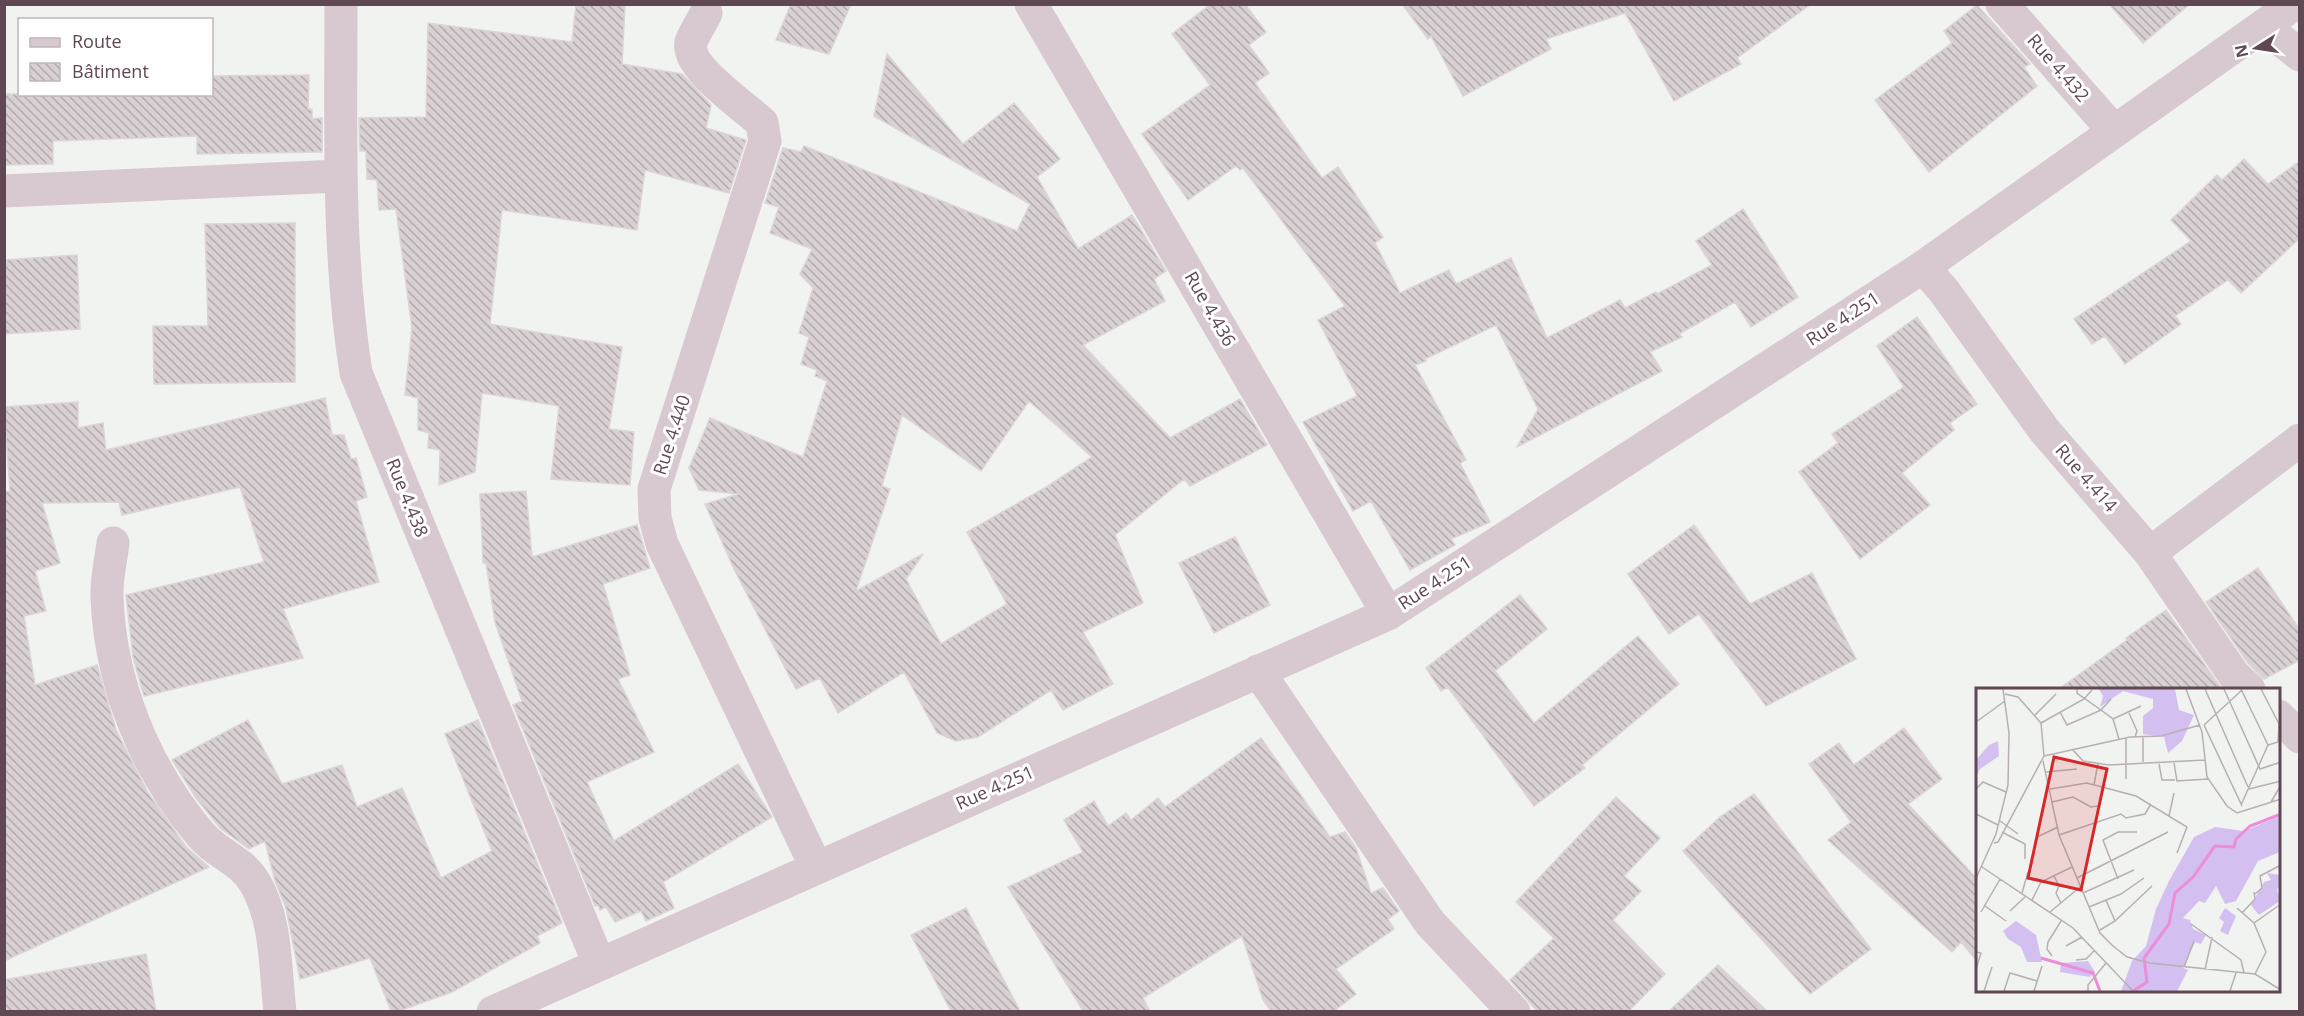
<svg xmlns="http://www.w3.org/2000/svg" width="2304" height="1016" font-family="'Open Sans',sans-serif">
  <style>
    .building { fill: url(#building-back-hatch); stroke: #dcd5d7; stroke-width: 1.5; fill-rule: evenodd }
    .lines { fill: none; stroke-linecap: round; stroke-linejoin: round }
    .minor { stroke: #d8c8d0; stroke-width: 33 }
    .labels { text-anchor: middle; stroke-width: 6; stroke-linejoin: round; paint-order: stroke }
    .street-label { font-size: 18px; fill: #5f4854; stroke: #fff }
    .inset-river { fill: none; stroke: #ed8dd9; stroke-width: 3 }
    .inset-road { fill: none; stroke: #b7afb2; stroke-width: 1.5 }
    .view { fill: #d62828; fill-opacity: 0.15; stroke: #d62828; stroke-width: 3 }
    .inset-edge { fill: none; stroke: #5f4854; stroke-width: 3 }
  </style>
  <defs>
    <pattern id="building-back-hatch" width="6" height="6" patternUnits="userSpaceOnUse" patternTransform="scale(1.5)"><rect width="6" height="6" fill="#d8d0d3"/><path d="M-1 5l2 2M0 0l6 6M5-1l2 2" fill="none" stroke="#b2abae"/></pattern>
  </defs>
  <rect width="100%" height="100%" fill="#f1f3f1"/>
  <path class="building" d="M 576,4 L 625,4 L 622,64 L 682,74 L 711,105 L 706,128 L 746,140 L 729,193 L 645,170 L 637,230 L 502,210 L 490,324 L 622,347 L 609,429 L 634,432 L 630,485 L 551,479 L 559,406 L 482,393 L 475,472 L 439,485 L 440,450 L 428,448 L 429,433 L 418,430 L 418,398 L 405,395 L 412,328 L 396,209 L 379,210 L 377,180 L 367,179 L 366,151 L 360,151 L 359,118 L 426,117 L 428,23 L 572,42 Z
    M 791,4 L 851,4 L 829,54 L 776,40 Z
    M 1211,4 L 1245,4 L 1266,32 L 1249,45 L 1269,73 L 1255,83 L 1322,178 L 1338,167 L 1383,237 L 1375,243 L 1400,293 L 1449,270 L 1456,284 L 1511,258 L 1547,338 L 1620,300 L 1625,308 L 1656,292 L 1657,294 L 1712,265 L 1696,241 L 1743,209 L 1798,297 L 1751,327 L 1735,302 L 1679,334 L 1682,337 L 1650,352 L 1662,371 L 1517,447 L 1538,409 L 1496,325 L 1425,359 L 1426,361 L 1415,365 L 1466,460 L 1460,463 L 1490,522 L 1451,539 L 1455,545 L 1410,570 L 1371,501 L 1353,511 L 1303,422 L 1357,396 L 1318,320 L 1345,306 L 1243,168 L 1240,170 L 1236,166 L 1188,200 L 1142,134 L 1210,85 L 1172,34 Z
    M 1402,4 L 1811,4 L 1737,58 L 1741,64 L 1674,101 L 1625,13 L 1546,39 L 1551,49 L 1463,96 L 1431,36 L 1428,39 Z
    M 2109,4 L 2190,4 L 2143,43 Z
    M 1977,5 L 2030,64 L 2024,67 L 2037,86 L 1929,172 L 1875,100 L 1952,43 L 1944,31 Z
    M 887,54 L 963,144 L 1014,103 L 1060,159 L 1037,177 L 1078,249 L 1132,215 L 1166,271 L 1154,279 L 1165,301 L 1083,345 L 1170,438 L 1240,399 L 1267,445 L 1190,486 L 1184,479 L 1115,535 L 1143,603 L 1083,632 L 1113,684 L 1063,710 L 1051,690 L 978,737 L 956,741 L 937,733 L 904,672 L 838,713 L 820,678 L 796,689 L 735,571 L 705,504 L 739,494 L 699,490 L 689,468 L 710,418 L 803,457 L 827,381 L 815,376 L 817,370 L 801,364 L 809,337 L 799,333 L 813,288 L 800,274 L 812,249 L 770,233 L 779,207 L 765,203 L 783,148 L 801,152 L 804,146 L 1017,231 L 1030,204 L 874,116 ZM 1029,401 L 1092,457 L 1048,486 L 967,532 L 1007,604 L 941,644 L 906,579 L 923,554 L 856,591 L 890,489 L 882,486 L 902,415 L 981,471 Z
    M 309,75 L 308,109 L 312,109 L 312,119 L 322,118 L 322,152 L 197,154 L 197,136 L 53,141 L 53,164 L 4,165 L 4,94 L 212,94 L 212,76 Z
    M 2244,159 L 2268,184 L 2300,161 L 2300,238 L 2241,293 L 2228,280 L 2175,316 L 2181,324 L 2125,364 L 2105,336 L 2092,344 L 2074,319 L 2191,241 L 2171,220 L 2217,175 L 2222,180 Z
    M 295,223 L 295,382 L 154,384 L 153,326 L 208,326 L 205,224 Z
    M 77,255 L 80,329 L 4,334 L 4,260 Z
    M 1917,317 L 1977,404 L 1950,423 L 1954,430 L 1902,473 L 1930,505 L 1860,559 L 1799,472 L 1838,443 L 1832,434 L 1904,387 L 1877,346 Z
    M 325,398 L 332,435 L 344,435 L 351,459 L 356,458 L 367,497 L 356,501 L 379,582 L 283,609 L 303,658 L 144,696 L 133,657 L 126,595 L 264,562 L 240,487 L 122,515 L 119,502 L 42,503 L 60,563 L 35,571 L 46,611 L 24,616 L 35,685 L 97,665 L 116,730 L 147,791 L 186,847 L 209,867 L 4,961 L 4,492 L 10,491 L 4,407 L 78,402 L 78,428 L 103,423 L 106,450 Z
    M 526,491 L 532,557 L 637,525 L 650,568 L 603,584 L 630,675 L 618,679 L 654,752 L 587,782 L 614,841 L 738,764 L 772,817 L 663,882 L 674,908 L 646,921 L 641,911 L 615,922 L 606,907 L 600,910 L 598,905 L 595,906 L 513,705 L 522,701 L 495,622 L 486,563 L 483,563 L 480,494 Z
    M 1694,525 L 1750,604 L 1812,573 L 1856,659 L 1766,706 L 1699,614 L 1669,634 L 1628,574 Z
    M 1235,537 L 1270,605 L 1214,633 L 1179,563 Z
    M 2258,568 L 2300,630 L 2300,660 L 2264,679 L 2248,663 L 2206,602 Z
    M 1520,595 L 1547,629 L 1495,671 L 1534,723 L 1638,636 L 1679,684 L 1582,765 L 1585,768 L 1534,806 L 1448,687 L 1441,691 L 1426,668 Z
    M 2166,610 L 2222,689 L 2059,689 L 2127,640 L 2126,638 Z
    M 248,720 L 282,784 L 342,765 L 357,807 L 402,788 L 441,878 L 492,851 L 445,734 L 478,720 L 562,923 L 537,936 L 540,943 L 452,992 L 399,1011 L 391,1011 L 370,958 L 300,979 L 286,908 L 275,881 L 265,841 L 249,849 L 220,828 L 196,798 L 172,760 Z
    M 1904,728 L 1942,779 L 1908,804 L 1977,879 L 1977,961 L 1961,942 L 1952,952 L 1828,840 L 1851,822 L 1809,764 L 1839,743 L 1854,765 Z
    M 1261,738 L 1330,837 L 1345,832 L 1356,848 L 1371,893 L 1383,888 L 1399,911 L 1388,919 L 1394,929 L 1336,969 L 1356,994 L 1334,1011 L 1271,1011 L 1263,1000 L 1242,936 L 1143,998 L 1150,1011 L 1083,1011 L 1008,887 L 1083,852 L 1064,820 L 1094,801 L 1108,826 L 1126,813 L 1131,820 L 1158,798 L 1165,807 Z
    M 1754,794 L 1871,949 L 1810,994 L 1683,851 L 1720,817 Z
    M 1616,797 L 1660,838 L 1624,876 L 1641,891 L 1613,920 L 1665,974 L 1629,1011 L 1537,1011 L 1510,980 L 1554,938 L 1516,902 Z
    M 966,908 L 1020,1011 L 951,1011 L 911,935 Z
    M 146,954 L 156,1011 L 4,1011 L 4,980 Z
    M 1718,965 L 1767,1011 L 1669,1011 Z"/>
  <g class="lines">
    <path class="minor" d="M 341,4 C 341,128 337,252 356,373 L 599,964
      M 1031,4 L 1388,614
      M 2002,4 L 2114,131
      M 706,13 C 702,22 694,33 691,42 C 685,67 744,106 762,123 L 765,141 L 654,489 L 655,518 L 662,544 L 816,867
      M 2263,26 L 2300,55
      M 4,191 L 340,176
      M 1923,267 L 1944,291 L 2044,430 L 2150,553 L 2234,675 L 2249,689
      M 113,543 C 111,560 106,580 107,597 C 110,683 145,769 201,835 C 217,854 243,861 255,883 C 277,920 275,969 280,1012
      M 2150,553 L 2300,440
      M 1258,671 L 1430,923 L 1514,1012
      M 2278,716 L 2300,737
      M 493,1012 L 1388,614 L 1923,267 L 2294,4"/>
  </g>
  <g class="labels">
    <g class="street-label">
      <text transform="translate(2058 68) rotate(49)" y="6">Rue 4.432</text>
      <text transform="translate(1210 309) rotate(60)" y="6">Rue 4.436</text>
      <text transform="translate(1843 319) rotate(-33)" y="6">Rue 4.251</text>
      <text transform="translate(672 435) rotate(-72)" y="6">Rue 4.440</text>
      <text transform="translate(2086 478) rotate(49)" y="6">Rue 4.414</text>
      <text transform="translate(407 498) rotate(68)" y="6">Rue 4.438</text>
      <text transform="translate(1435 583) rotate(-33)" y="6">Rue 4.251</text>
      <text transform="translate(995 788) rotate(-24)" y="6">Rue 4.251</text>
    </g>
  </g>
  <g transform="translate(1976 688)">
    <rect width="304" height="304" fill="#f1f3f1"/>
    <path d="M 123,1 L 199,1 L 203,22 L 218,27 L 206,53 L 192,65 L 188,49 L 167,46 L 167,28 L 177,20 L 177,11 L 147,3 L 124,19 L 127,8 Z" fill="#d3c0f0"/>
    <path d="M 291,185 L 304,187 L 304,199 L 301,201 L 304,213 L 283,227 L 275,217 L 288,194 L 295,192 ZM 249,220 L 260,228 L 252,247 L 244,243 L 248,234 L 243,230 ZM 40,233 L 60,247 L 66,274 L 51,274 L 45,259 L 32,251 L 27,243 ZM 112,273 L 119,284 L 114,289 L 84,284 L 85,275 Z" fill="#d3c0f0"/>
    <path d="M 22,53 L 23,68 L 4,81 L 0,89 L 0,72 L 13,57 ZM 304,128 L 304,164 L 282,173 L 260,213 L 249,216 L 240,198 L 229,215 L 223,213 L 207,230 L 214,232 L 217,241 L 230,247 L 225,256 L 219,254 L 207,280 L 212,282 L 201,303 L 145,303 L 156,273 L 170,258 L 180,221 L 193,193 L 218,149 L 239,139 L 268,143 Z" fill="#d3c0f0"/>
    <path class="inset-river" d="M 65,270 L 117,285 L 124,303M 157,303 L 171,294 L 168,270 L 193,236 L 199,205 L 217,189 L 239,158 L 258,159 L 260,151 L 274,138 L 305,126"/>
    <path class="inset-road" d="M 101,1 L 101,5 L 125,22 L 135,11M 210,1 L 226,44 L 231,89 L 251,118 L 261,125 L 305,111M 229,1 L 272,99M 248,1 L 284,81 L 305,74M 265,1 L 292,57M 84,24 L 91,37 L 125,22 L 137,31 L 143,51M 153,25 L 161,43 L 159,49M 59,27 L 80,6M 137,31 L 165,18M 0,34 L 29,13M 65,35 L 108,11 L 116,2M 228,37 L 266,118M 228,37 L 266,2M 150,50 L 150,91M 97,62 L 107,73 L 133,77 L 229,72M 68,68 L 154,49 L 185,48 L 224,37M 67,73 L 83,147 L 124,245 L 137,258 L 151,269 L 174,275 L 279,286 L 305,302M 167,74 L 167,49M 198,75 L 201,93 L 232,91M 183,76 L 186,92 L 199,92M 70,84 L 101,81M 118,97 L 122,75M 0,101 L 7,94 L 30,104M 74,101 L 111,95 L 160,108 L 211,139 L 201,165M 273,101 L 305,93M 76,114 L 97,109 L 115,119 L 122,118M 295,114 L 305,97M 265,117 L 292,57 L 302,54 L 303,36 L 285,1M 0,126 L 22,137M 193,128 L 198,105M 24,133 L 42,146M 26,144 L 49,156 L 49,171M 83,147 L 145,126 L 150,130 L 169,126 L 175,116M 61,149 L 82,139M 18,155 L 22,154 L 68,68 L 65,35 L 42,9 L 29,6M 6,179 L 97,240 L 157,303M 78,188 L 83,198 L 80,205 L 85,215M 0,190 L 20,146 L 32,97 L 33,45 L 27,1M 101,190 L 192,144M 142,191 L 127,152 L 142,144 L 161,144M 46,205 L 52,184M 107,205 L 158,182M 279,206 L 286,200 L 284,188 L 305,177M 56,212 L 65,194 L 96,179M 130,212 L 139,233M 9,218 L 30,233M 113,219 L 145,206 L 168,190M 261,220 L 278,235M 34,223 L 49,209M 5,224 L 24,191M 74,224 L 104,199M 266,225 L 279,211 L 278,204M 215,236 L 265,272 L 268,285M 124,242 L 139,233 L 176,198M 90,258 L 106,249M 0,264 L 5,265 L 0,281M 76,268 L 71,261 L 72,254 L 85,233M 100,272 L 110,271 L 118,263M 208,279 L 218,253M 229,282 L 236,249M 279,286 L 290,264 L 278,235 L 305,216M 8,303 L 16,279M 28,303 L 34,285 L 61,293M 58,303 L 66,278M 112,303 L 112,297 L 130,275M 254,303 L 260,285"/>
    <path class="view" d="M 78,69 L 131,81 L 105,202 L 52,190 Z"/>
    <rect width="304" height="304" class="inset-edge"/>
  </g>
  <rect width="2304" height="1016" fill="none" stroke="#5f4854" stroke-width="12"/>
  <rect x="18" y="18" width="195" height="78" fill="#ffffff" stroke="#bfb6bb" stroke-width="1.5"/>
  <rect x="30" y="38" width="30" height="9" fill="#d8c8d0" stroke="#bfb6bb" stroke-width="1.5"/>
  <text x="72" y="48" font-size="18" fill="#5f4854">Route</text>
  <rect x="30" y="63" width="30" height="18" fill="url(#building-back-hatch)" stroke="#bfb6bb" stroke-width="1.5"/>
  <text x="72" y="78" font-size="18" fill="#5f4854">Bâtiment</text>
  <g transform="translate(2256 48) rotate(258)" stroke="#ffffff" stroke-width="4.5" paint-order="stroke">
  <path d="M0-4.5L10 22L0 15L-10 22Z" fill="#5f4854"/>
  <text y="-9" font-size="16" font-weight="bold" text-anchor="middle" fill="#5f4854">N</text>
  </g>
</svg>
